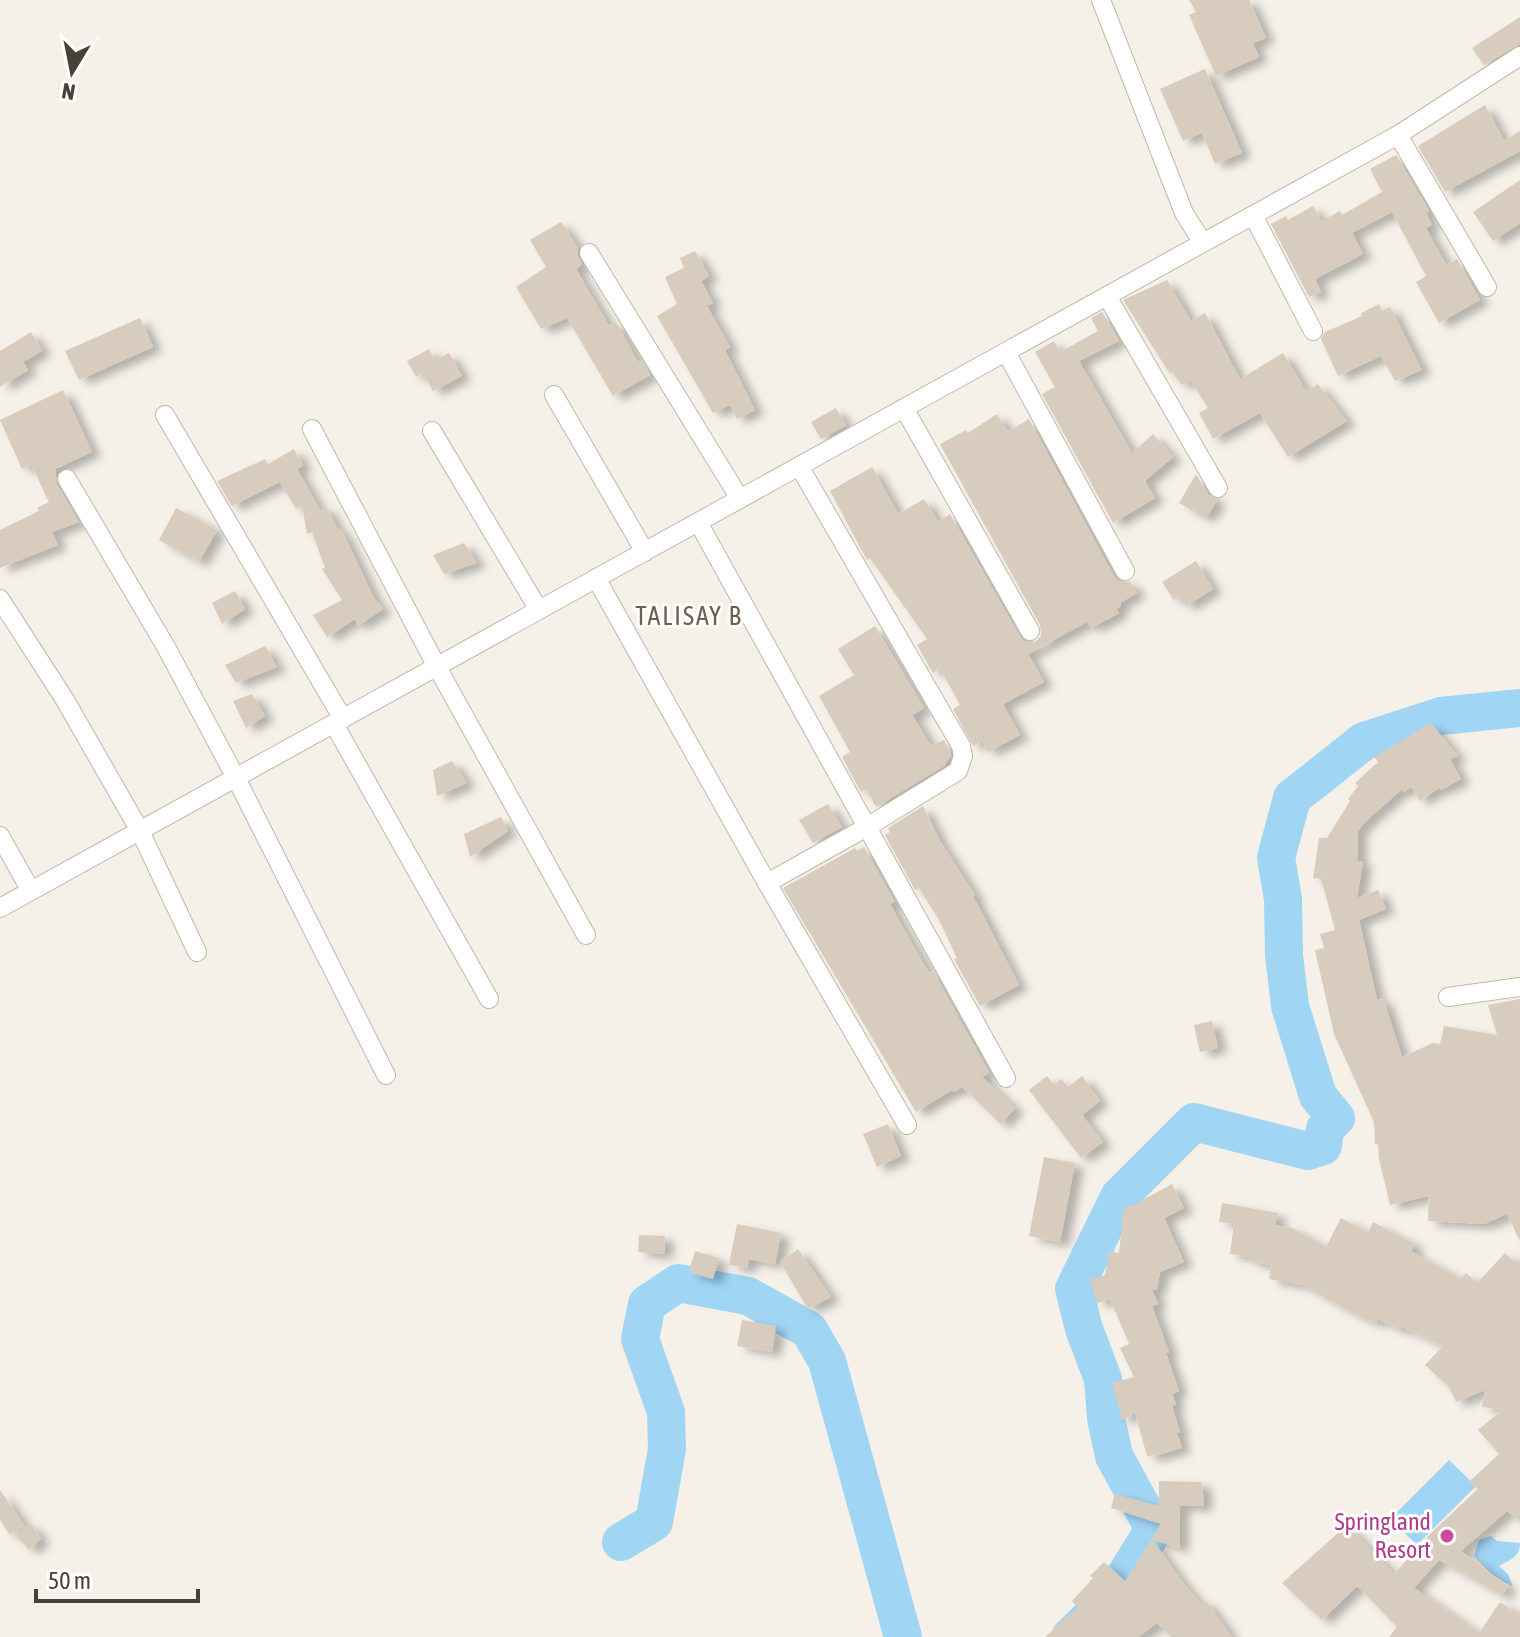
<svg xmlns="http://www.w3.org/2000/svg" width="1520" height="1637" font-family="'Asap Condensed',sans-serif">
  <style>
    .water { fill: #a1d5f4 }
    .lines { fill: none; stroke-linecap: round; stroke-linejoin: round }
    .river { stroke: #a1d5f4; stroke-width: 38 }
    .building { fill: #d7ccbd; filter: url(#shadow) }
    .minor-casing { stroke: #c1b8aa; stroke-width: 20 }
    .minor { stroke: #fff; stroke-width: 18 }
    .hotel-dot { fill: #d1479c; stroke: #fff; stroke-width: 3 }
    .labels { text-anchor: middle; stroke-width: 6; stroke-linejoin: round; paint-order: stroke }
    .hotel-label { font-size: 24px; fill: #b23c85; stroke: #fff; text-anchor: end }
    .neighbourhood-label { font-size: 26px; letter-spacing: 2px; fill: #6c5f4d; stroke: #fff }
  </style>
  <defs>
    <filter id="shadow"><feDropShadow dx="9" dy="5" stdDeviation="4" flood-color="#0004"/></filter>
  </defs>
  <rect width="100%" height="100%" fill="#f5f1e8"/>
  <path class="water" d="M 1449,1460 L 1476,1486 L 1417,1545 L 1390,1519 Z
    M 1491,1536 L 1497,1541 L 1520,1543 C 1520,1557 1510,1560 1499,1566 L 1508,1574 L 1513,1587 L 1492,1575 L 1474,1556 L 1479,1540 Z"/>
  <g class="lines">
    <path class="river" d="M 621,1542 L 654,1522 L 667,1449 L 666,1412 L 640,1339 L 647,1304 L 678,1283 L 748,1296 L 809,1330 L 827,1361 L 903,1637
      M 1070,1637 L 1114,1594 L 1154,1529 L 1114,1456 L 1106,1418 L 1103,1379 L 1084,1329 L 1074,1289 L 1119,1197 L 1194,1122 L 1308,1151 L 1323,1146 L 1325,1129 L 1336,1118 L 1318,1096 L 1290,1006 L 1284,955 L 1283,899 L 1276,858 L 1292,798 L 1364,741 L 1441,716 L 1520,708"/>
  </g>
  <path class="building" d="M 1189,0 L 1249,0 L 1266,38 L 1253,43 L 1259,57 L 1216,76 L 1189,15 L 1196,12 Z
    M 1520,17 L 1520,44 L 1484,65 L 1472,48 Z
    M 1205,69 L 1242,153 L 1215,164 L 1202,133 L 1183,141 L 1160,89 Z
    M 1485,105 L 1504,141 L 1520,131 L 1520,151 L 1445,192 L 1418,146 Z
    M 1396,155 L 1429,211 L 1426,213 L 1432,225 L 1426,228 L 1446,265 L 1457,259 L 1480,300 L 1439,323 L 1416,282 L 1426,276 L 1392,212 L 1352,233 L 1363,254 L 1315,279 L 1321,292 L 1309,297 L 1271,224 L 1286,216 L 1288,220 L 1313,206 L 1321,221 L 1340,211 L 1342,215 L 1382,192 L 1370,169 Z
    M 1520,180 L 1520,223 L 1493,241 L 1473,212 Z
    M 561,222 L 578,248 L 577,254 L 582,264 L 576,269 L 609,326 L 616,322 L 638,362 L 641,361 L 650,375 L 613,396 L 567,318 L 541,329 L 516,287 L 546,267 L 530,240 Z
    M 695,251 L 709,276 L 701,281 L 713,303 L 707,306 L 730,347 L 725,350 L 755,410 L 737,419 L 730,405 L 713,413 L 657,316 L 677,304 L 665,277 L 684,268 L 680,258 Z
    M 1167,280 L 1191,321 L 1205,313 L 1240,379 L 1283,353 L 1306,391 L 1318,384 L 1347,421 L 1288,457 L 1260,413 L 1213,439 L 1199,413 L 1208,408 L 1190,380 L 1182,385 L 1172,372 L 1170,374 L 1123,300 Z
    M 1379,304 L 1382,311 L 1390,307 L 1422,370 L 1395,381 L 1381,356 L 1338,376 L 1321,339 L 1325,332 L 1362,316 L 1361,313 Z
    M 1102,312 L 1119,341 L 1079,361 L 1132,453 L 1153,434 L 1173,457 L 1145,481 L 1155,498 L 1113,523 L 1042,394 L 1055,387 L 1035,352 L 1054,341 L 1060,352 L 1098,331 L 1091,318 Z
    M 140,318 L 153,347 L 79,380 L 65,351 Z
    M 31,332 L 42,351 L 23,362 L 28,370 L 0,387 L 0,351 Z
    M 429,349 L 435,360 L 449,353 L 462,376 L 433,391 L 423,373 L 416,377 L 407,361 Z
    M 63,390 L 92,452 L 55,469 L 57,485 L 79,522 L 52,532 L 58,545 L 0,568 L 0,530 L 39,511 L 37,508 L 49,502 L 31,464 L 22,469 L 0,420 Z
    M 836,408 L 846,425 L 821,439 L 811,422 Z
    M 997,414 L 1008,432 L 1029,419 L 1114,577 L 1119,582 L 1130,582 L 1137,593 L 1120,603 L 1121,606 L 1116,609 L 1119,613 L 1091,628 L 1087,622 L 1028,654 L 1044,682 L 1003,704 L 1020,735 L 988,752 L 982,741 L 973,746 L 953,709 L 960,705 L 940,668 L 933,673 L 917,645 L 927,639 L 870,558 L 867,560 L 830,491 L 872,467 L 898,514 L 924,499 L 938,522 L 950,514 L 1020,637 L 1025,642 L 1035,642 L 1041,636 L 1040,625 L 940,444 L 966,430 L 968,433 Z
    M 294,449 L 303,466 L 297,469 L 320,510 L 326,507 L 338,530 L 341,529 L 374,598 L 383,609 L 358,626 L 355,619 L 327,637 L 313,615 L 342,600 L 322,569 L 325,568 L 312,532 L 307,534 L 302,505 L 296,509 L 280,482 L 232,506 L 217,481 L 265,459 L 268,464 Z
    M 1196,474 L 1208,495 L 1217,500 L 1206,518 L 1179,503 Z
    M 176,508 L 217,530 L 199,562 L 159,540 Z
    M 464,543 L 477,563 L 444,574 L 433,555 Z
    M 1196,561 L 1213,589 L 1186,606 L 1180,596 L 1174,600 L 1162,582 Z
    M 235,591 L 245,609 L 222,624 L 212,603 Z
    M 875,626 L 924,708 L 912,715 L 931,746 L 944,740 L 951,755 L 944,766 L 876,807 L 866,789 L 861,792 L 842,757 L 850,752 L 819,696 L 854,675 L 838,649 Z
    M 265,646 L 277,667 L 236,683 L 225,665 Z
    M 252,694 L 265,716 L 246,728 L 233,701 Z
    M 1431,723 L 1458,756 L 1450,759 L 1461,779 L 1441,790 L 1439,788 L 1420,801 L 1411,787 L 1404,792 L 1402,789 L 1364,823 L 1358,831 L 1358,861 L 1363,861 L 1357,898 L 1378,890 L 1386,909 L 1359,920 L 1377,1000 L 1383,998 L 1402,1057 L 1433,1043 L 1440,1044 L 1444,1026 L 1497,1035 L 1488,1005 L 1520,999 L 1520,1241 L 1507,1214 L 1484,1224 L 1428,1221 L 1429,1196 L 1390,1205 L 1379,1159 L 1378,1144 L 1375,1144 L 1374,1122 L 1334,1034 L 1315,950 L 1324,948 L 1320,934 L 1335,930 L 1321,879 L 1313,878 L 1319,838 L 1327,838 L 1350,801 L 1348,799 L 1358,786 L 1355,783 L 1378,762 L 1374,757 Z
    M 452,761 L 467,783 L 437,796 L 433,770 Z
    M 828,804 L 842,827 L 813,843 L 799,820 Z
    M 923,806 L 940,841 L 975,895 L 973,896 L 1019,985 L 980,1006 L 954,959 L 957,958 L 939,920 L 919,888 L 915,890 L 885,835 L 890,832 L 888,828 Z
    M 501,817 L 508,831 L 470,857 L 464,834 Z
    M 864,847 L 894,901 L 890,904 L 906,933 L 929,973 L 933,971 L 989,1073 L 982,1077 L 1015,1108 L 1001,1124 L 962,1087 L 954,1092 L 952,1090 L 916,1112 L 783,888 L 855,848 L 857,851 Z
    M 1212,1021 L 1218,1048 L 1200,1052 L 1194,1025 Z
    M 1047,1076 L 1054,1085 L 1061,1079 L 1068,1087 L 1082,1076 L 1100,1101 L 1082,1115 L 1103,1142 L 1081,1158 L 1029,1090 Z
    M 888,1124 L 901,1156 L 877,1167 L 863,1134 Z
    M 1044,1157 L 1075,1163 L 1060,1242 L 1029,1236 Z
    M 1172,1184 L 1184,1208 L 1164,1218 L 1184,1262 L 1160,1272 L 1157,1289 L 1152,1290 L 1158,1304 L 1152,1306 L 1169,1352 L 1166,1353 L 1179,1391 L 1172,1394 L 1176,1404 L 1172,1406 L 1180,1432 L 1177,1433 L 1182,1448 L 1158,1455 L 1147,1456 L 1135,1413 L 1122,1420 L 1112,1383 L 1134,1377 L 1120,1348 L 1129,1344 L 1110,1299 L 1097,1303 L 1090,1279 L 1105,1275 L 1109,1251 L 1119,1253 L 1124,1206 L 1130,1207 Z
    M 1222,1203 L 1278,1213 L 1275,1225 L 1292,1228 L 1326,1247 L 1341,1218 L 1368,1232 L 1373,1222 L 1415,1244 L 1411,1251 L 1461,1279 L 1466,1273 L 1477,1283 L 1505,1253 L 1520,1267 L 1520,1521 L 1507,1511 L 1461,1551 L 1508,1586 L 1502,1595 L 1439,1560 L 1414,1588 L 1479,1633 L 1500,1602 L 1520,1615 L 1520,1637 L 1389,1637 L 1397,1627 L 1357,1586 L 1322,1620 L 1282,1583 L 1347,1525 L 1394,1574 L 1433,1531 L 1478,1489 L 1469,1482 L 1499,1454 L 1478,1430 L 1502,1410 L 1482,1407 L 1485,1390 L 1456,1402 L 1450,1388 L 1425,1365 L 1443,1346 L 1402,1327 L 1400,1330 L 1378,1319 L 1376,1323 L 1353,1313 L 1303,1285 L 1269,1279 L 1271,1265 L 1249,1261 L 1250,1257 L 1230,1254 L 1234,1224 L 1219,1222 Z
    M 737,1224 L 781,1233 L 775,1264 L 749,1259 L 747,1268 L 729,1265 Z
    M 639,1235 L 665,1236 L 664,1254 L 638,1252 Z
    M 798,1249 L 831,1297 L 808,1309 L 780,1262 Z
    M 695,1251 L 719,1258 L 713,1279 L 689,1272 Z
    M 742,1320 L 776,1326 L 772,1352 L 737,1346 Z
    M 1159,1481 L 1202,1482 L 1204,1506 L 1180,1506 L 1180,1548 L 1153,1540 L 1184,1584 L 1201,1604 L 1206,1601 L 1232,1637 L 1171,1637 L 1157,1623 L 1138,1637 L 1045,1637 L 1061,1623 L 1060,1621 L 1078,1608 L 1072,1601 L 1093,1578 L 1090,1576 L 1104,1562 L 1125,1581 L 1161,1524 L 1111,1508 L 1115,1494 L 1159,1506 Z
    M 0,1490 L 25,1526 L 10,1535 L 0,1520 Z
    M 31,1524 L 41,1539 L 29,1550 L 15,1534 Z"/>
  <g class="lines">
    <defs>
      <path id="minor" d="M 1101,0 L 1184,213 L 1203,243
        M 1398,135 L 1487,287
        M 1253,215 L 1313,331
        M 589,253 L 740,499
        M 1107,296 L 1218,488
        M 1006,352 L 1125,571
        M 554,395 L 645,552
        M 904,408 L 1030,631
        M 165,415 L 343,719
        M 312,429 L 437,667 L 586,935
        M 432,431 L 539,610
        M 67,479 L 166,647 L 236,778 L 386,1075
        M 698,522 L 1006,1078
        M 596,578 L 767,883 L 907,1125
        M 0,599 L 65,700 L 140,831 L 197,952
        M 334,724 L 489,999
        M 0,836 L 31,891
        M 767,883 L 867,827 L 958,771 L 963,756 L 961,746 L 799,466
        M 0,908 L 1398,135 L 1520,56
        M 1448,997 L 1520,987"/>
    </defs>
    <use href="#minor" class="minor-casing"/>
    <use href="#minor" class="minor"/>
  </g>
  <circle class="hotel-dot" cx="1447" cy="1536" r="8"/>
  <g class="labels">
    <g class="hotel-label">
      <text x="1431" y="1530">Springland<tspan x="1431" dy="28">Resort</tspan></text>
    </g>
    <g class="neighbourhood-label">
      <text x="689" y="625">TALISAY B</text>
    </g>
  </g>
  <g transform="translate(72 72) rotate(190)" stroke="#ffffff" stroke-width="6" paint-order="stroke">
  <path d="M0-6L14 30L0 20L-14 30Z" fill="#494136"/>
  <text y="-12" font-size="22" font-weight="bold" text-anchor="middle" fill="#494136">N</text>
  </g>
  <path d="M36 1589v12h162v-12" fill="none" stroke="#494136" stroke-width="4"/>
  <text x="48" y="1589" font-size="24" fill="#494136" stroke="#ffffff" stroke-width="6" paint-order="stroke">50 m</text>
</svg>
